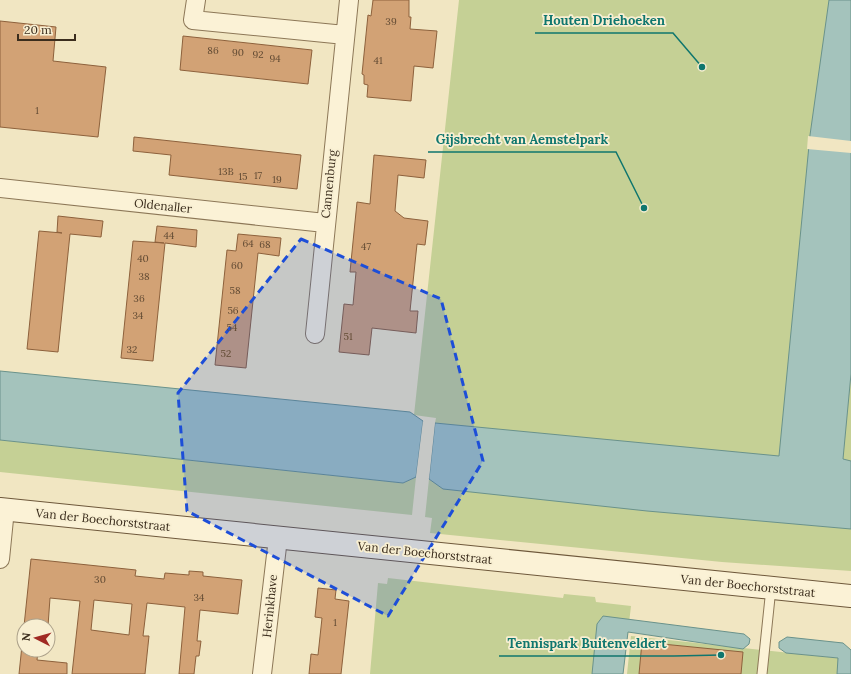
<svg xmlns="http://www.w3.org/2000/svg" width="851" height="674" font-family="Lora,serif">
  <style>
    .green { fill: #c5d095 }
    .water { fill: #a4c3bc; stroke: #6a928b }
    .pier { fill: #f1e6c2 }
    .building { fill: #d2a275; stroke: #8d613c; fill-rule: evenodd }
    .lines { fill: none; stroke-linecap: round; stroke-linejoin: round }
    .lane-casing { stroke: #8c7757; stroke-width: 11 }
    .street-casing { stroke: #8c7757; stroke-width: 20 }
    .secondary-casing { stroke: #6e583b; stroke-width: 24 }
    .lane { stroke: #fbf2d6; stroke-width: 9 }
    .street { stroke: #fbf2d6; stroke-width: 18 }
    .secondary { stroke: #fbf2d6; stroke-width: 22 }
    .marked { fill: #1d4ed8; fill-opacity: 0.2; stroke: #1d4ed8; stroke-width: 3; stroke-dasharray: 8 5; stroke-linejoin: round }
    .labels { text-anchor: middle; stroke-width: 3.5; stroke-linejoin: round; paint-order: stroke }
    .number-label { font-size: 10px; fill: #614a33 }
    .street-label { font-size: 12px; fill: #3b2d1d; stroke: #f8efd2 }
    .leader { fill: none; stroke: #0f766e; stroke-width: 1.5 }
    .callout-dot { fill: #0f766e; stroke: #f8efd2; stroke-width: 1.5 }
    .callout-label { font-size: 13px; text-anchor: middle; font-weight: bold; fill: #0f766e; stroke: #f8efd2; stroke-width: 3.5; stroke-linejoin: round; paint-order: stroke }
  </style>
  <rect width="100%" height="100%" fill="#f1e6c2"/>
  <path class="green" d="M 459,0 L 851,0 L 851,571 L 722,562 L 430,533 L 432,518 L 425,517 L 429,479 L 435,483 L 441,424 L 435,423 L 436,418 L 414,415 Z
    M 0,440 L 403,483 L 416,477 L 412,515 L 0,472 Z
    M 388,578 L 563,598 L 564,594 L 595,597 L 596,602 L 631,606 L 623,674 L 370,674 L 378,583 L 387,584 Z
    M 631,636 L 838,658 L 841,674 L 627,674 Z"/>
  <path class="water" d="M 829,0 L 851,0 L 851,374 L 843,459 L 851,461 L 851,529 L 647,511 L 443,489 L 429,479 L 435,423 L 779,456 L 810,135 Z
    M 0,371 L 410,412 L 423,421 L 416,477 L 403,483 L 0,440 Z
    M 603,616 L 744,634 L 750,639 L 749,644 L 743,649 L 628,632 L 623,674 L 592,674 L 597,624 Z
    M 787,637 L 843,643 L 851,650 L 851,674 L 837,674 L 838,658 L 786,653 L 779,648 L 779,642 Z"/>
  <path class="pier" d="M 808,136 L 851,141 L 851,153 L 807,149 Z
    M 423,421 L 425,422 L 418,477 L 416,477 Z
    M 433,423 L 435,423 L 429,479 L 427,478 Z"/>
  <path class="building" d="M 373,0 L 409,0 L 409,17 L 411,17 L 410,29 L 437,31 L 433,68 L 414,66 L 411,101 L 367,97 L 368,85 L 364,84 L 364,75 L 362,74 L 368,15 L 371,16 Z
    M 0,21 L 56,27 L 53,61 L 106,67 L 98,137 L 0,127 Z
    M 183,36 L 312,50 L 308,84 L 180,70 Z
    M 134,137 L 301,155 L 297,189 L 169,175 L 171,155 L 133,151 Z
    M 374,155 L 426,160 L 424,178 L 398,175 L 395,211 L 404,218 L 428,221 L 425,245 L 417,244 L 410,311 L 418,311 L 416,333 L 372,328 L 369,355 L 339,352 L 344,304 L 353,305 L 356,272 L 350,272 L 357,202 L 370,204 Z
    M 58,216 L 103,221 L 101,237 L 70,234 L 58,352 L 27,349 L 39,231 L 62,233 L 57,232 Z
    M 157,226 L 197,230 L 196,247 L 165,243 L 153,361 L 121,358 L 133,241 L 164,243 L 155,242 Z
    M 238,234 L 281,238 L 279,256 L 258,253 L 246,368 L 215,365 L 227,250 L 236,251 Z
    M 31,559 L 136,570 L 135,576 L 164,579 L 165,573 L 189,575 L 189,571 L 203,572 L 203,576 L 242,580 L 238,614 L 200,610 L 197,641 L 201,641 L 199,656 L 196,656 L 194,674 L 179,674 L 185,607 L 147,603 L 143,636 L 149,636 L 145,674 L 72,674 L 80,601 L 50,598 L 48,626 L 24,626 L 24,650 L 38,650 L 37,660 L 67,663 L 67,674 L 19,674 ZM 94,600 L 132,604 L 129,635 L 91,630 Z
    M 318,588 L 336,590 L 335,599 L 349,601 L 341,674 L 309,674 L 311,654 L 318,655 L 322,618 L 315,617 Z
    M 642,642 L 743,652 L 741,674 L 639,674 Z"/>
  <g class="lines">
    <defs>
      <path id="lane" d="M 762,674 L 771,588"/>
      <path id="street" d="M 196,0 L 193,20 L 345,35
        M 0,188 L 325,223
        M 315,334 L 349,0
        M 0,559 L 5,509
        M 262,674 L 278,538"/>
      <path id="secondary" d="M 0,509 L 851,596"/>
    </defs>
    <use href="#lane" class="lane-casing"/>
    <use href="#street" class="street-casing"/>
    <use href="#secondary" class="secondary-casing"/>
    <use href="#lane" class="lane"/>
    <use href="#street" class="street"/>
    <use href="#secondary" class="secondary"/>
  </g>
  <path class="marked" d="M 301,239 L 441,299 L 483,461 L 388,616 L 187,511 L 178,393 Z"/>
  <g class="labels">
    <g class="number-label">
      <text x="391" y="25">39</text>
      <text x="213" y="54">86</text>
      <text x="238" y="56">90</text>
      <text x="258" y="58">92</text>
      <text x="275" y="62">94</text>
      <text x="378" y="64">41</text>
      <text x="37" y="114">1</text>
      <text x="226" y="175">13B</text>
      <text x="258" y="179">17</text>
      <text x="243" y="180">15</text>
      <text x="277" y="183">19</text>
      <text x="169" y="239">44</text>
      <text x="248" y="247">64</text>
      <text x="265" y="248">68</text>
      <text x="366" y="250">47</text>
      <text x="143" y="262">40</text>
      <text x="237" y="269">60</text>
      <text x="144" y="280">38</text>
      <text x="235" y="294">58</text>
      <text x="139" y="302">36</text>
      <text x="233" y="314">56</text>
      <text x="138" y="319">34</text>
      <text x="232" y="331">54</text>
      <text x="348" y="340">51</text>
      <text x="132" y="353">32</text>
      <text x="226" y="357">52</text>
      <text x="100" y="583">30</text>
      <text x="199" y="601">34</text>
      <text x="335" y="626">1</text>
    </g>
    <g class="street-label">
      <text transform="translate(329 184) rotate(-84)" y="4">Cannenburg</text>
      <text transform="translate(163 206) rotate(6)" y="4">Oldenaller</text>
      <text transform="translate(103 520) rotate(6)" y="4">Van der Boechorststraat</text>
      <text transform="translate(425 553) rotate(6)" y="4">Van der Boechorststraat</text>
      <text transform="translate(748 586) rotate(6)" y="4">Van der Boechorststraat</text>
      <text transform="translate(270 606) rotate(-84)" y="4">Herinkhave</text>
    </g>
  </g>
  <path class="leader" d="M702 67L673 33H535M644 208L616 152H428M721 655L674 656H499"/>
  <g class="callout-dot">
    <circle cx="702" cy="67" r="4"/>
    <circle cx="644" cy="208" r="4"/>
    <circle cx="721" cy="655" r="4"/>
  </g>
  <g class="callout-label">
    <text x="604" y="25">Houten Driehoeken</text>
    <text x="522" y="144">Gijsbrecht van Aemstelpark</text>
    <text x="587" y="648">Tennispark Buitenveldert</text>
  </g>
  <g transform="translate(36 638) rotate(276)"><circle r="19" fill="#f8efd2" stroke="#aca18a"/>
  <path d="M0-3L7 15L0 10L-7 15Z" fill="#a02a23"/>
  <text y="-6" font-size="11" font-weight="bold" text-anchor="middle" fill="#3b2d1d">N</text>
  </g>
  <path d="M18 34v6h57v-6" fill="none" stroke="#3b2d1d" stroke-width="2"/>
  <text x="24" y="34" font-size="12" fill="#3b2d1d" stroke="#f8efd2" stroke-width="3" paint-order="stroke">20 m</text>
</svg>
